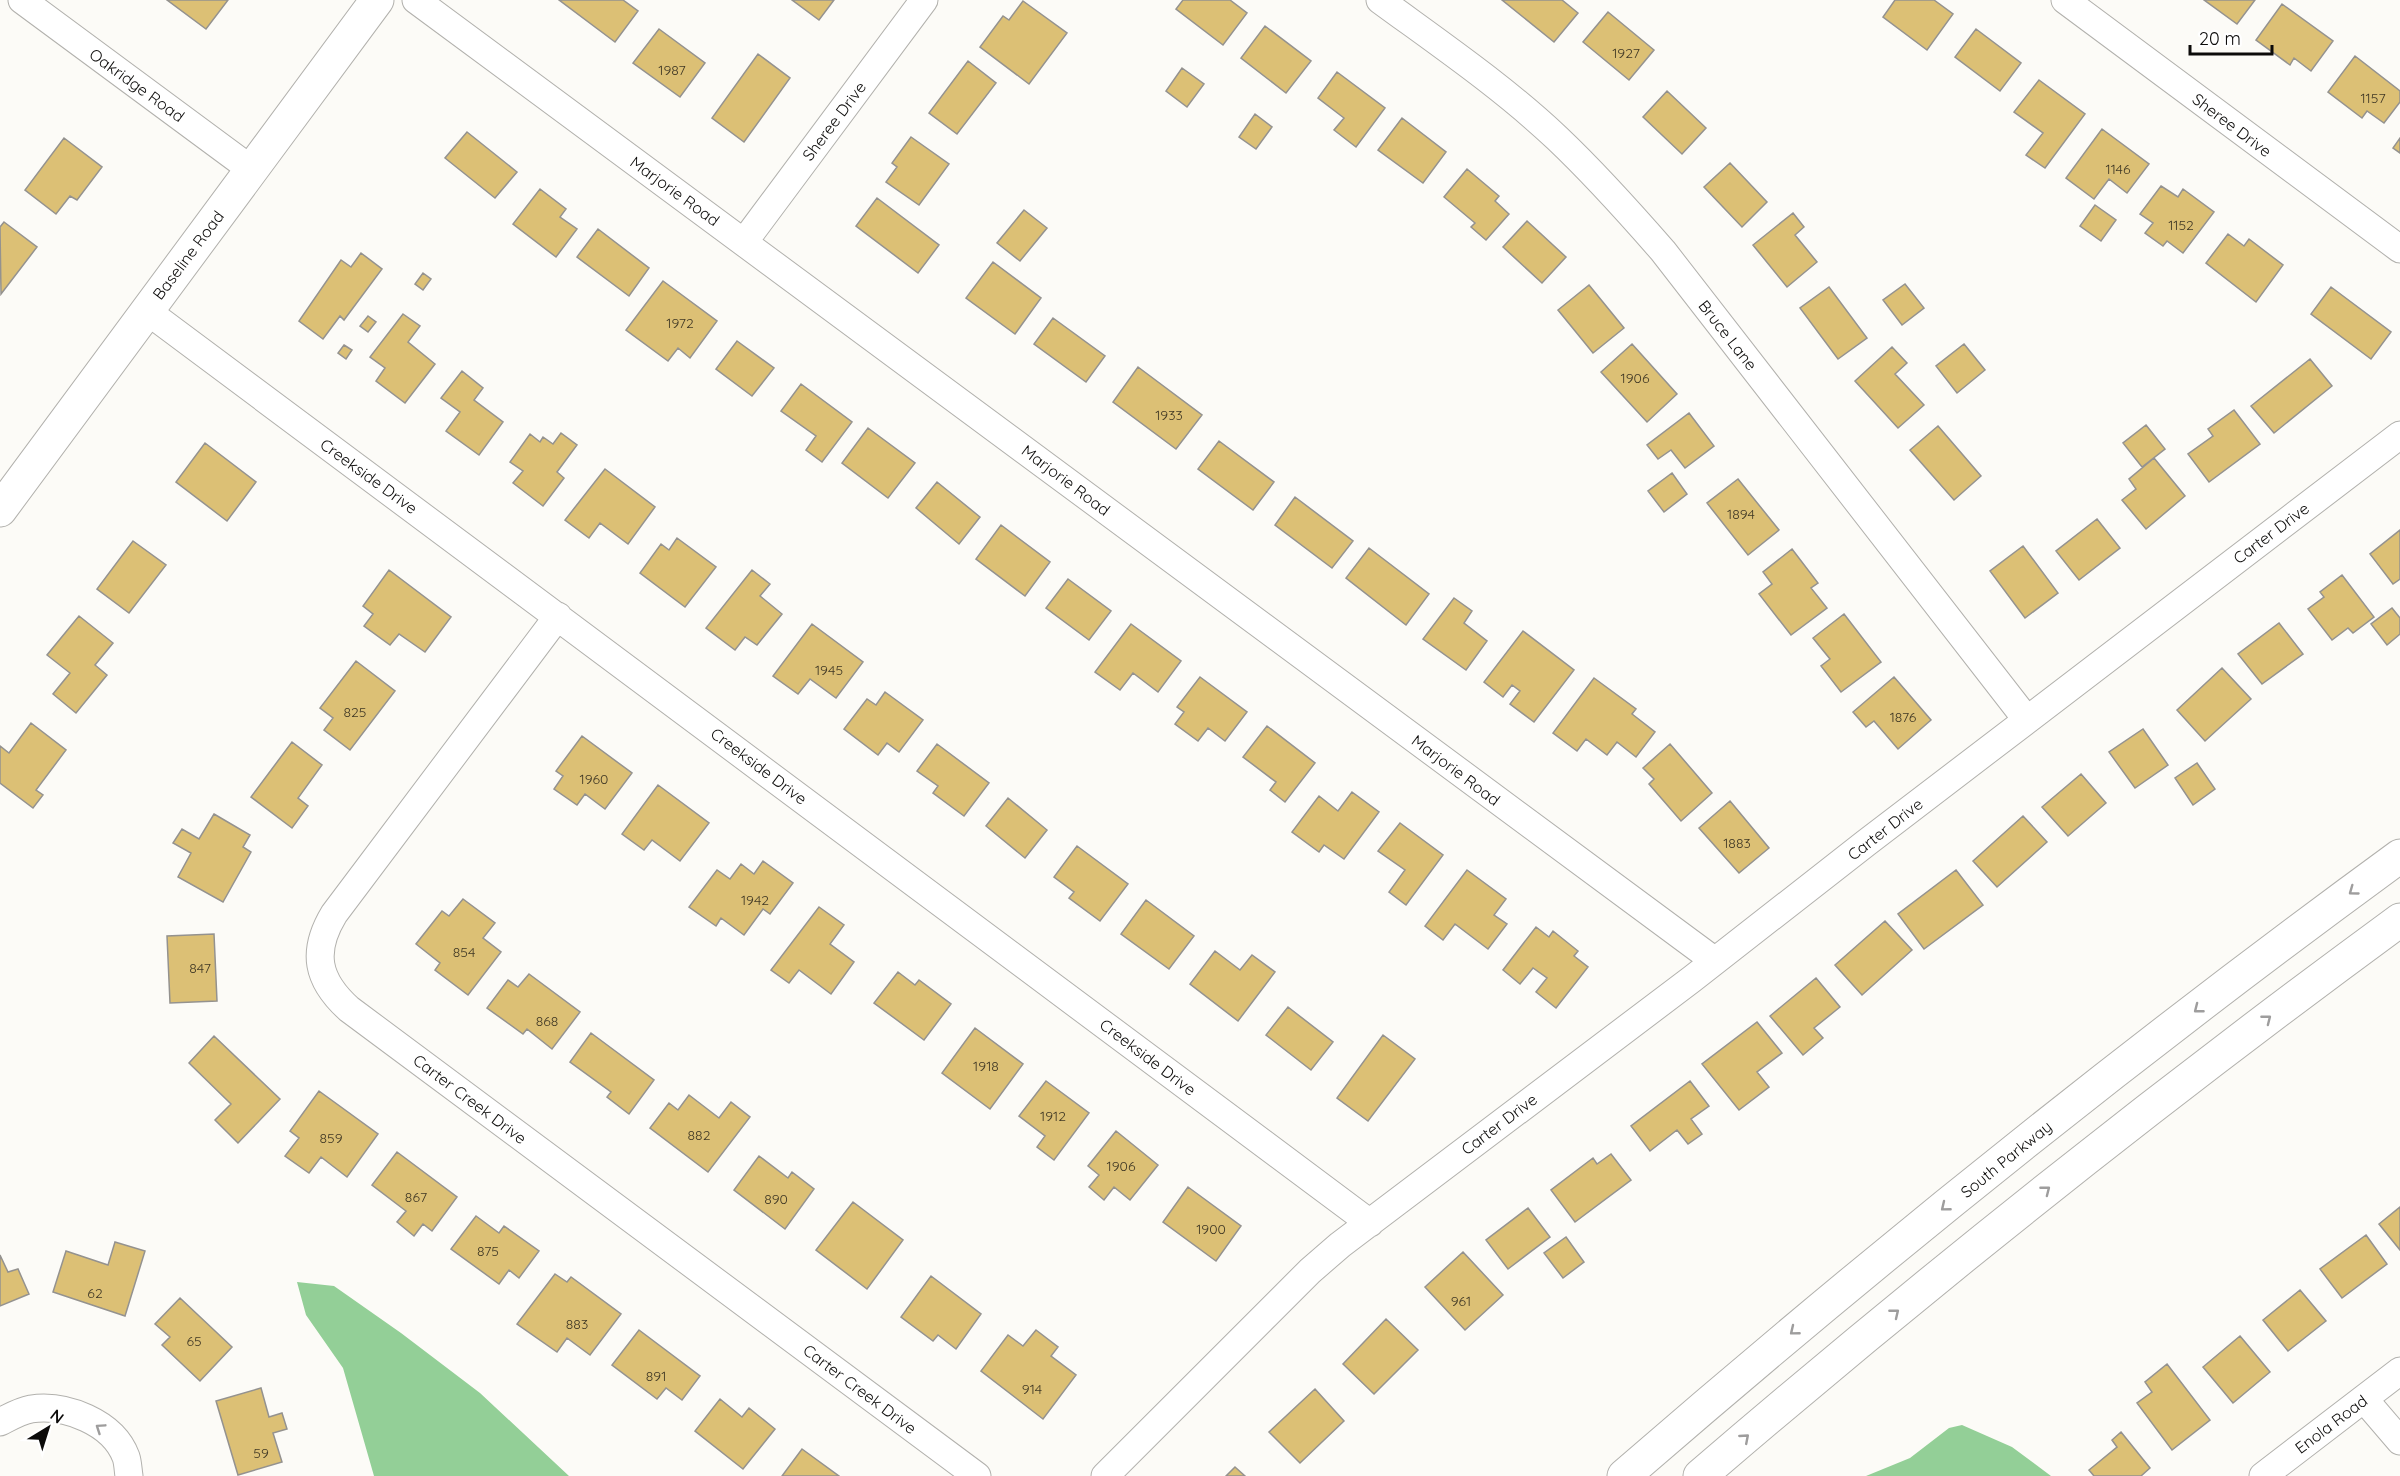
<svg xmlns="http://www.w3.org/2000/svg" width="2400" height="1476" font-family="Quicksand,sans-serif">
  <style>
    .forest { fill: #93cf97 }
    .building { fill: #dcc075; stroke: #94928f; stroke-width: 1.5 }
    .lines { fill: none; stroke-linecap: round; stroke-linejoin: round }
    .minor-casing { stroke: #b2b1ad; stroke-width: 29 }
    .tertiary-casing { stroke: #b2b1ad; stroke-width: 35 }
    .secondary-casing { stroke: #b2b1ad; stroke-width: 35 }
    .minor { stroke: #fff; stroke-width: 27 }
    .tertiary { stroke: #fff; stroke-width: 33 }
    .secondary { stroke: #fff; stroke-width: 33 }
    .oneway { stroke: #9e9d9d }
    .labels { text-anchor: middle; stroke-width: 4.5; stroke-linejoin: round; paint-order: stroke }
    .number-label { font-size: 14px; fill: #403825 }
    .street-label { font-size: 16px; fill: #0c0b0a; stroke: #fff }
  </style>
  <rect width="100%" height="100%" fill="#fcfbf7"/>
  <path class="forest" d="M 297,1282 L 334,1286 L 401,1333 L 480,1393 L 569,1476 L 374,1476 L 343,1368 L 306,1315 Z
    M 1962,1425 L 2012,1447 L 2051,1476 L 1866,1476 L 1910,1458 L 1949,1428 Z"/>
  <path class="building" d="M 167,0 L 228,0 L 206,29 Z
    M 559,0 L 623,0 L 638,11 L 615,42 Z
    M 792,0 L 834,0 L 819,20 Z
    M 1183,0 L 1230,0 L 1247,13 L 1223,45 L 1176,9 Z
    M 1502,0 L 1562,0 L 1578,13 L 1554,42 Z
    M 1895,0 L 1934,0 L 1953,14 L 1927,50 L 1883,17 Z
    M 2204,0 L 2255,0 L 2237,24 Z
    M 1023,1 L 1067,33 L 1029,84 L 980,47 L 1003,16 L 1009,20 Z
    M 2282,4 L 2333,41 L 2311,71 L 2294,58 L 2290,65 L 2256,40 Z
    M 1608,12 L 1654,50 L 1629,80 L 1583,42 Z
    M 1265,26 L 1311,61 L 1286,93 L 1241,58 Z
    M 659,29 L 705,63 L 680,97 L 633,63 Z
    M 1976,29 L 2021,63 L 2000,91 L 1955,57 Z
    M 758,54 L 790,78 L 744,142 L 712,118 Z
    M 2355,56 L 2400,91 L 2400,102 L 2384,123 L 2367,111 L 2362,118 L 2328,92 Z
    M 968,61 L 996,83 L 957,134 L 929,113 Z
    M 1182,68 L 1204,84 L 1187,107 L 1166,91 Z
    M 1337,72 L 1385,108 L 1356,147 L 1334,130 L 1344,118 L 1318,98 Z
    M 2039,80 L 2085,114 L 2045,168 L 2026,155 L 2043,133 L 2014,112 Z
    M 1667,91 L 1706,128 L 1682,154 L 1643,117 Z
    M 1255,114 L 1272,127 L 1256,149 L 1239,137 Z
    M 1402,118 L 1446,152 L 1423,183 L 1378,150 Z
    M 2102,129 L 2149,164 L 2127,193 L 2109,179 L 2094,199 L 2066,178 Z
    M 467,132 L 517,172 L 495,198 L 445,158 Z
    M 911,137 L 949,164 L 919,205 L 886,182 L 897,167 L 892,163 Z
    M 64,138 L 102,167 L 77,200 L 70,196 L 56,214 L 25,190 Z
    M 2400,138 L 2400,153 L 2393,148 Z
    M 1730,163 L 1767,202 L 1742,227 L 1704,187 Z
    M 1467,169 L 1499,196 L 1495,201 L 1509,214 L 1486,240 L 1471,227 L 1475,223 L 1444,197 Z
    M 2161,186 L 2178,197 L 2183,189 L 2214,212 L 2183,253 L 2167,241 L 2163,246 L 2145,233 L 2153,223 L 2140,214 Z
    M 540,189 L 566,209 L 560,217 L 577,229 L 556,257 L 513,224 Z
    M 877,198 L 939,245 L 918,273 L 856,226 Z
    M 2095,205 L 2116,220 L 2101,241 L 2080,226 Z
    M 1024,210 L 1047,228 L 1020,261 L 997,243 Z
    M 1793,213 L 1804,227 L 1795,235 L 1817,262 L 1787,287 L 1753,245 Z
    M 1527,221 L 1566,257 L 1542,283 L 1503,247 Z
    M 4,222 L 37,247 L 1,294 L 0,227 Z
    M 598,229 L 649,268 L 629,296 L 577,257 Z
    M 2228,234 L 2244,246 L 2249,239 L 2283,265 L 2256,302 L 2206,263 Z
    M 361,253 L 382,269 L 344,320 L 340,316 L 323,339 L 299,321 L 341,260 L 351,267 Z
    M 993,262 L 1041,298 L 1015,334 L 966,298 Z
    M 423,273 L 431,279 L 423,290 L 415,284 Z
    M 663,281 L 717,321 L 690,358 L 678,348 L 668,361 L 626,330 Z
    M 1905,284 L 1924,308 L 1902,325 L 1883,300 Z
    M 1589,285 L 1624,328 L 1593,353 L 1558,310 Z
    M 1829,287 L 1867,338 L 1838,359 L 1800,308 Z
    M 2331,287 L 2391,332 L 2371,359 L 2311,314 Z
    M 403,314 L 420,326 L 408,342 L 435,364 L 405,403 L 376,381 L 385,368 L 370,357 Z
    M 368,316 L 376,322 L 368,332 L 360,326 Z
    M 1053,318 L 1105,356 L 1086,382 L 1034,344 Z
    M 737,341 L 774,368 L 752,396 L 716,369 Z
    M 1632,344 L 1677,394 L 1647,422 L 1601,372 Z
    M 1964,344 L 1985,370 L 1957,393 L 1936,366 Z
    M 344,345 L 352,350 L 346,359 L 338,353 Z
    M 1892,347 L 1907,363 L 1895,374 L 1924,405 L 1898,428 L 1855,381 Z
    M 2310,359 L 2332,386 L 2274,433 L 2251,406 Z
    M 1138,367 L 1202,415 L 1176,449 L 1113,402 Z
    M 462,371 L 483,388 L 474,400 L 503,422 L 479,455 L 446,431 L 460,412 L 441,398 Z
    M 801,384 L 852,422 L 822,462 L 806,450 L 816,436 L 781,411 Z
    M 2234,410 L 2260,444 L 2209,482 L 2188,454 L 2213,436 L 2208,429 Z
    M 1689,413 L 1714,446 L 1685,468 L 1671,450 L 1658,459 L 1647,445 Z
    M 2146,425 L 2165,449 L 2142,467 L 2123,443 Z
    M 1938,426 L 1981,476 L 1954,500 L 1910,450 Z
    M 868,428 L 915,463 L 888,498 L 842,463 Z
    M 561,433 L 577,445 L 557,472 L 564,478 L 543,506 L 513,483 L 523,471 L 510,462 L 530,434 L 540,442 L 543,437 L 553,444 Z
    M 1219,441 L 1274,482 L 1253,510 L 1198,469 Z
    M 205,443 L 256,482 L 227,521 L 176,482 Z
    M 2154,458 L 2185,496 L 2146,529 L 2122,500 L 2136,489 L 2129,479 Z
    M 605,469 L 655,507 L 628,544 L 600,523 L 589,538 L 565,520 Z
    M 1672,473 L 1687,494 L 1664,512 L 1648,491 Z
    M 1738,479 L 1779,530 L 1748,555 L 1707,503 Z
    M 937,482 L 980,517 L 959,544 L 916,508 Z
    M 1295,497 L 1353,541 L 1332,568 L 1275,525 Z
    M 2097,519 L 2120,548 L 2079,580 L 2056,551 Z
    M 1001,525 L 1050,562 L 1025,596 L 976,559 Z
    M 2400,530 L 2400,579 L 2393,584 L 2370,554 Z
    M 677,538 L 716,567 L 685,607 L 640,573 L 661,544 L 669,550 Z
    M 133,541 L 166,565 L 129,613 L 97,589 Z
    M 2023,546 L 2058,593 L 2025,618 L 1990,571 Z
    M 1369,548 L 1429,594 L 1406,625 L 1346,578 Z
    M 1792,549 L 1818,583 L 1811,588 L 1827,608 L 1791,635 L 1759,594 L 1772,584 L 1763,572 Z
    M 389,570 L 451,617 L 425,652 L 399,634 L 390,645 L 364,626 L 373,614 L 363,606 Z
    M 752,570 L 770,584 L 760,596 L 782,614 L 757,645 L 745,637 L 735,650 L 706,628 Z
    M 2342,575 L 2374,617 L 2353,633 L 2348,628 L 2332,640 L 2308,609 L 2324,597 L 2320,592 Z
    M 1068,579 L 1111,611 L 1089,640 L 1046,608 Z
    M 1454,598 L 1472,611 L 1464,623 L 1487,641 L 1466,670 L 1423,639 Z
    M 2392,608 L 2400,618 L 2400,634 L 2387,645 L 2371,624 Z
    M 1844,614 L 1881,662 L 1841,692 L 1821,666 L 1830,659 L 1813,638 Z
    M 79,616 L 113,643 L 95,665 L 107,675 L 76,713 L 53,694 L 70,673 L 47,655 Z
    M 2279,623 L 2303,654 L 2262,684 L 2238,654 Z
    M 812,624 L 863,662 L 836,698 L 810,679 L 798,694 L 773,676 Z
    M 1131,624 L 1181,661 L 1158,692 L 1133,673 L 1120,690 L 1095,672 Z
    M 1523,631 L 1574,670 L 1534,722 L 1510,704 L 1520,691 L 1512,685 L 1503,697 L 1484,682 Z
    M 356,661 L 395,691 L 350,750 L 324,730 L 333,718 L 320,708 Z
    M 2222,668 L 2251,699 L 2205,741 L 2177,710 Z
    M 1200,677 L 1247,712 L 1225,741 L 1208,728 L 1198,741 L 1175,724 L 1184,712 L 1177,707 Z
    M 1894,677 L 1931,720 L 1898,749 L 1874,721 L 1866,727 L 1853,712 Z
    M 1594,678 L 1636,709 L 1632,714 L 1655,732 L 1636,757 L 1617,742 L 1607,755 L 1586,739 L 1577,751 L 1553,733 Z
    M 885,692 L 923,720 L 899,752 L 887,743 L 878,755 L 844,729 L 867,699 L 876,705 Z
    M 31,723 L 66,750 L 36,790 L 43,795 L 33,808 L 0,783 L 0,746 L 9,753 Z
    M 1267,726 L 1315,763 L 1285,802 L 1270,790 L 1276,782 L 1243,757 Z
    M 2143,729 L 2168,765 L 2135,788 L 2109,752 Z
    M 582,736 L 632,773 L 605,809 L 585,794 L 577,805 L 554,789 L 563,776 L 556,771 Z
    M 292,742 L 322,765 L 298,798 L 308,806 L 292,828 L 251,797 Z
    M 937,744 L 989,783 L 964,816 L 933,793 L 938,786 L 917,771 Z
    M 1670,744 L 1712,793 L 1681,821 L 1649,784 L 1654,779 L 1643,768 Z
    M 2197,763 L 2215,789 L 2193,805 L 2175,778 Z
    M 2081,774 L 2106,803 L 2068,836 L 2042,807 Z
    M 658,785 L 709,823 L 680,861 L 652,840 L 644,850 L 622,834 Z
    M 1352,792 L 1379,812 L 1344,859 L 1324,845 L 1319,852 L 1292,832 L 1319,796 L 1338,811 Z
    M 1008,798 L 1047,830 L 1025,858 L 986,826 Z
    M 1730,801 L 1769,848 L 1739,873 L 1699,828 Z
    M 214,814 L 250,835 L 243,847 L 251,852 L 223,902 L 178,877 L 191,853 L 173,843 L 182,829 L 199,839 Z
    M 2023,816 L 2047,842 L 1997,887 L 1973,861 Z
    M 1400,823 L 1443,855 L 1406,905 L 1389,892 L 1405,870 L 1378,851 Z
    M 1077,846 L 1128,884 L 1100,921 L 1069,898 L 1074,892 L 1054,877 Z
    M 763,861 L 793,883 L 770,914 L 763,909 L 744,935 L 721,918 L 716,926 L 689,907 L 717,870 L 730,879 L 741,864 L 754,874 Z
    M 1467,870 L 1506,899 L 1494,915 L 1507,924 L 1488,949 L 1455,924 L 1443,940 L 1425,926 Z
    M 1956,870 L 1983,905 L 1924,949 L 1898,914 Z
    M 463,899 L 495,923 L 483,938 L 501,952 L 468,995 L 435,970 L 440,963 L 416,944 L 442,911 L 449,916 Z
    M 1146,900 L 1194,936 L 1169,969 L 1121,934 Z
    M 819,907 L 844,925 L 830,944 L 854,962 L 831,994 L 799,970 L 789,983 L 771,970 Z
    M 1885,921 L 1912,950 L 1862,995 L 1835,965 Z
    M 1536,927 L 1549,937 L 1553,931 L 1578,951 L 1574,956 L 1588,967 L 1556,1008 L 1536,992 L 1547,978 L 1533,968 L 1520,984 L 1503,970 Z
    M 214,934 L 217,1001 L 170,1003 L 167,936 Z
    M 1215,951 L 1240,970 L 1252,955 L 1275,972 L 1238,1021 L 1190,984 Z
    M 898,972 L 915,985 L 919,980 L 951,1004 L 924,1040 L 874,1003 Z
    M 529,974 L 580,1012 L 552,1049 L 527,1029 L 523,1034 L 487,1008 L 508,980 L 518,987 Z
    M 1816,978 L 1840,1007 L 1814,1028 L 1823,1038 L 1803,1055 L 1770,1016 Z
    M 1288,1007 L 1333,1042 L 1311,1070 L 1266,1035 Z
    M 1757,1022 L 1782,1053 L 1757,1072 L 1769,1087 L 1739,1110 L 1702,1064 Z
    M 975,1028 L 1023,1064 L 990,1109 L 942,1073 Z
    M 591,1033 L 654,1080 L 629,1114 L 607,1097 L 611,1092 L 570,1062 Z
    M 1383,1035 L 1415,1059 L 1368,1121 L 1337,1098 Z
    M 214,1036 L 280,1099 L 238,1143 L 215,1120 L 231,1104 L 189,1063 Z
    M 1046,1081 L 1089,1113 L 1054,1160 L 1037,1147 L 1045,1136 L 1019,1116 Z
    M 1690,1081 L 1709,1106 L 1691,1119 L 1702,1134 L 1688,1144 L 1677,1130 L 1650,1151 L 1631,1126 Z
    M 319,1091 L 378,1134 L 347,1177 L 321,1157 L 309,1173 L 285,1156 L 299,1138 L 290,1131 Z
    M 689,1095 L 719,1118 L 731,1102 L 750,1117 L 708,1172 L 650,1128 L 669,1103 L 678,1110 Z
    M 1116,1131 L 1158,1165 L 1130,1200 L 1114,1187 L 1104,1200 L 1089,1187 L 1099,1175 L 1088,1166 Z
    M 397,1152 L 457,1197 L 432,1231 L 423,1224 L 414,1236 L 397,1222 L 406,1211 L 372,1185 Z
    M 1611,1154 L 1631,1180 L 1575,1222 L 1551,1190 L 1593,1158 L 1597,1164 Z
    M 759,1156 L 788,1178 L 792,1172 L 814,1189 L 785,1229 L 734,1190 Z
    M 1188,1187 L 1241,1226 L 1216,1261 L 1163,1222 Z
    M 853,1202 L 903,1240 L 867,1289 L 816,1250 Z
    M 2400,1207 L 2400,1250 L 2379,1224 Z
    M 1528,1208 L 1550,1237 L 1508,1269 L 1486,1240 Z
    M 476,1216 L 499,1233 L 504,1226 L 539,1251 L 519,1278 L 509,1270 L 499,1284 L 451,1249 Z
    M 2366,1235 L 2387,1264 L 2342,1298 L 2320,1269 Z
    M 1566,1237 L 1584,1262 L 1563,1278 L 1544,1253 Z
    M 115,1242 L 145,1251 L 125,1316 L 53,1292 L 66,1251 L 108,1265 Z
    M 1463,1252 L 1503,1295 L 1465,1330 L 1425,1287 Z
    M 0,1255 L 8,1272 L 18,1269 L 29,1294 L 0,1306 Z
    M 555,1274 L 567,1282 L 571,1277 L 621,1314 L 590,1355 L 567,1338 L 557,1352 L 517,1324 Z
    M 931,1276 L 981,1314 L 956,1349 L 938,1335 L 933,1341 L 901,1317 Z
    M 2300,1290 L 2326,1321 L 2288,1351 L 2263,1320 Z
    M 180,1298 L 232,1347 L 200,1381 L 162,1345 L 170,1337 L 155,1324 Z
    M 1386,1319 L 1418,1350 L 1374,1394 L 1343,1364 Z
    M 639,1330 L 700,1376 L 682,1400 L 666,1388 L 657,1399 L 612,1365 Z
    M 1036,1330 L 1058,1347 L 1051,1356 L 1076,1375 L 1043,1419 L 981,1371 L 1008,1335 L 1023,1346 Z
    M 2240,1336 L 2270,1372 L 2233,1403 L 2203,1367 Z
    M 2167,1364 L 2210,1420 L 2172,1450 L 2137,1403 L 2152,1392 L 2145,1382 Z
    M 261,1388 L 269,1417 L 282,1413 L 287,1429 L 273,1433 L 282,1462 L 238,1475 L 216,1401 Z
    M 1315,1389 L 1344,1421 L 1300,1463 L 1269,1432 Z
    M 720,1399 L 742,1417 L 749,1408 L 775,1429 L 743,1469 L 695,1431 Z
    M 2121,1432 L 2150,1468 L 2141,1476 L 2094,1476 L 2089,1470 L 2117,1447 L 2112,1440 Z
    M 802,1449 L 839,1476 L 782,1476 Z
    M 1235,1467 L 1245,1476 L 1226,1476 Z"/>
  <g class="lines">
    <defs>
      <path id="minor" d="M 22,0 L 252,170
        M 416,0 L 1715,961
        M 1380,0 C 1440,44 1503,87 1557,138 C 1595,174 1629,212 1663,251 L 2027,720
        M 2065,0 L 2400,249
        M 744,242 L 924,0
        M 147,311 L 1370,1223
        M 558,616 L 334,914 C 311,952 317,980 349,1009 L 977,1476
        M 2364,1399 L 2400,1441
        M 0,1422 C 10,1417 20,1411 31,1409 C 65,1404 113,1422 126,1457 C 128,1463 128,1470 129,1476
        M 1105,1476 L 1310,1271 L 1340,1245 L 1692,979 L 1866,843 L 2400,435
        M 2263,1476 L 2400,1371"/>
      <path id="tertiary" d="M 0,510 L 377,0"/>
      <path id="secondary" d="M 1624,1476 C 1874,1259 2133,1051 2400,856
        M 1700,1476 C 1926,1282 2160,1096 2400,920"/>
    </defs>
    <use href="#minor" class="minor-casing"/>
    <use href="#tertiary" class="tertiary-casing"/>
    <use href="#secondary" class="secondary-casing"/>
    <use href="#minor" class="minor"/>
    <use href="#tertiary" class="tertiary"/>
    <use href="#secondary" class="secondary"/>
  </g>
  <defs><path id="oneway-chevron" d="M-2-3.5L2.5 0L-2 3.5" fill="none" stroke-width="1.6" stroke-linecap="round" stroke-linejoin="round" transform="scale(1.5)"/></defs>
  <g class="oneway">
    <use href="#oneway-chevron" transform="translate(2353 891) rotate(144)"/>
    <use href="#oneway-chevron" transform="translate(2198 1009) rotate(142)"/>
    <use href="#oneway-chevron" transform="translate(2267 1019) rotate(-38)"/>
    <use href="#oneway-chevron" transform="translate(2046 1190) rotate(-38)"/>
    <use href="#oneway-chevron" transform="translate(1945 1207) rotate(141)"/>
    <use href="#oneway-chevron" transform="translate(1895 1313) rotate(-39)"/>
    <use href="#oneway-chevron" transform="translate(1794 1331) rotate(141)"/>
    <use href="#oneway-chevron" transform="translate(100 1428) rotate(-146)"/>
    <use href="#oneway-chevron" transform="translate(1745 1438) rotate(-41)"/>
  </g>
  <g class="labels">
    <g class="number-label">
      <text x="1626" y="58">1927</text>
      <text x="672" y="75">1987</text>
      <text x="2373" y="103">1157</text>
      <text x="2118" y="174">1146</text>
      <text x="2181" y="230">1152</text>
      <text x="680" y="328">1972</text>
      <text x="1635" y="383">1906</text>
      <text x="1169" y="420">1933</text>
      <text x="1741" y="519">1894</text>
      <text x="829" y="675">1945</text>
      <text x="355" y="717">825</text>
      <text x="1903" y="722">1876</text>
      <text x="594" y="784">1960</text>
      <text x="1737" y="848">1883</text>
      <text x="755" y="905">1942</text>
      <text x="464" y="957">854</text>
      <text x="200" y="973">847</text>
      <text x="547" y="1026">868</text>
      <text x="986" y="1071">1918</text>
      <text x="1053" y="1121">1912</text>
      <text x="699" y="1140">882</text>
      <text x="331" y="1143">859</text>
      <text x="1121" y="1171">1906</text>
      <text x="416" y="1202">867</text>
      <text x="776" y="1204">890</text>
      <text x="1211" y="1234">1900</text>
      <text x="488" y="1256">875</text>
      <text x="95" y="1298">62</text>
      <text x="1461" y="1306">961</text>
      <text x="577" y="1329">883</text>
      <text x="194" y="1346">65</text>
      <text x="656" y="1381">891</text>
      <text x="1032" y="1394">914</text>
      <text x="261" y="1458">59</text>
    </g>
    <g class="street-label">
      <text transform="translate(137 85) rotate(36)" y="6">Oakridge Road</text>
      <text transform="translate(834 121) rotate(-53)" y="6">Sheree Drive</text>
      <text transform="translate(2232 125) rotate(37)" y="6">Sheree Drive</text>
      <text transform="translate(675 191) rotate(36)" y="6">Marjorie Road</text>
      <text transform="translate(188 255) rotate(-53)" y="6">Baseline Road</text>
      <text transform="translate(1728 335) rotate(52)" y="6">Bruce Lane</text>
      <text transform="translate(369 476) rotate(36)" y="6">Creekside Drive</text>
      <text transform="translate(1066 480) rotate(37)" y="6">Marjorie Road</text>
      <text transform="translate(2271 533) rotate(-37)" y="6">Carter Drive</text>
      <text transform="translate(759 766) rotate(37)" y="6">Creekside Drive</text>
      <text transform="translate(1456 770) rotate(37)" y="6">Marjorie Road</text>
      <text transform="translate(1885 829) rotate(-38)" y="6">Carter Drive</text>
      <text transform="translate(1148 1057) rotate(37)" y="6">Creekside Drive</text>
      <text transform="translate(470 1099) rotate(37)" y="6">Carter Creek Drive</text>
      <text transform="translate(1499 1124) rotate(-37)" y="6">Carter Drive</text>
      <text transform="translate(2006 1159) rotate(-39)" y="6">South Parkway</text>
      <text transform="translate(860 1389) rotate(37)" y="6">Carter Creek Drive</text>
      <text transform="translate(2331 1424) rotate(-37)" y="6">Enola Road</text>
    </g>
  </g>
  <g transform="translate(48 1428) rotate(38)" stroke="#ffffff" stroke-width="4.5" paint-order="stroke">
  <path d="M0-4.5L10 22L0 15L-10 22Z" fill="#0c0b0a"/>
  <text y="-9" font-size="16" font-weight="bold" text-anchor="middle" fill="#0c0b0a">N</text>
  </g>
  <path d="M2190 45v9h82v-9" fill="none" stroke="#0c0b0a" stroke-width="3"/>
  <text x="2199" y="45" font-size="18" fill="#0c0b0a" stroke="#ffffff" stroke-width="4.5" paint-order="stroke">20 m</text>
</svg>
